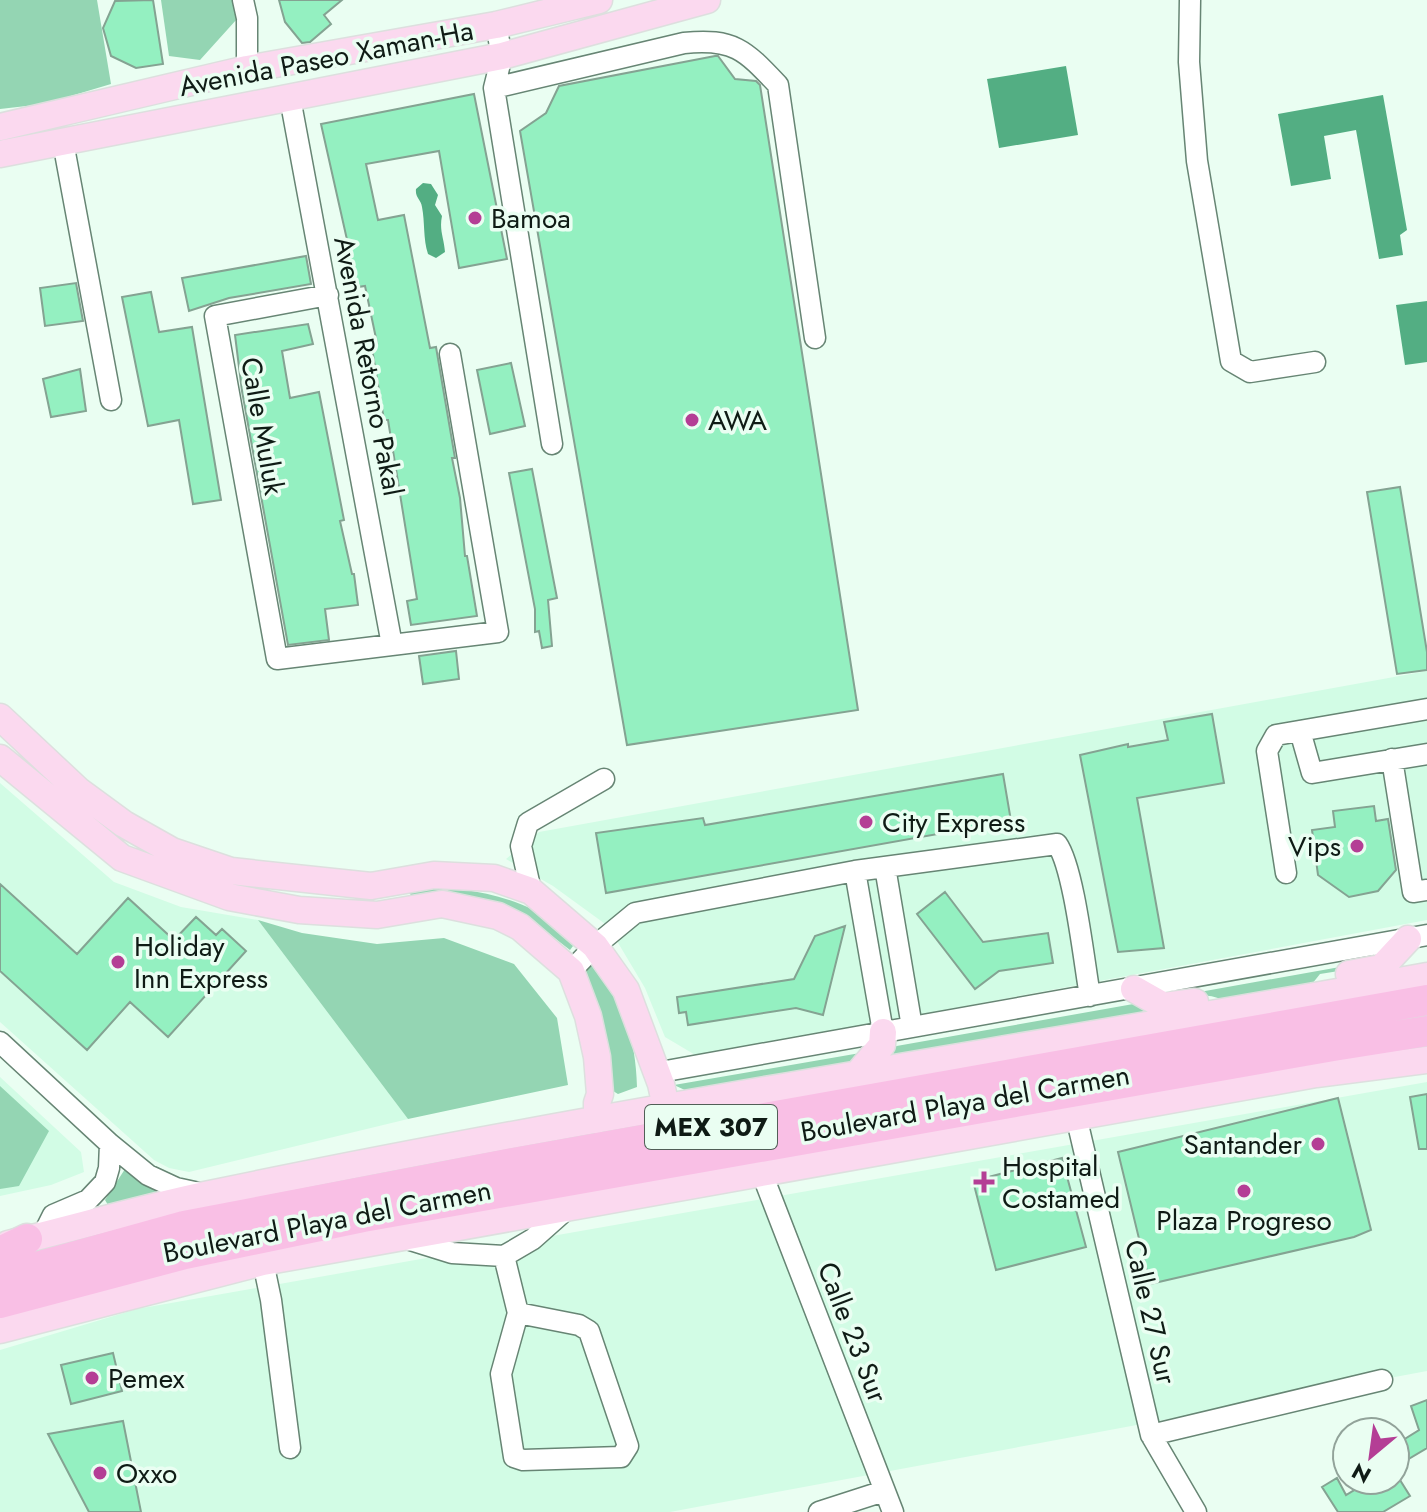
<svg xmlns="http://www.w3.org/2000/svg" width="1427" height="1512" font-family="Jost,sans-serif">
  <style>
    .built { fill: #d2fce5 }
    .green { fill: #94d5b3 }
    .water { fill: #53ae83 }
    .building { fill: #94f0c1; stroke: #84a392; stroke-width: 2 }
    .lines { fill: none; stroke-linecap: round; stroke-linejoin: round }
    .minor-casing { stroke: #678574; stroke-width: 23 }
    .major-casing { stroke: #dddfde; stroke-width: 29 }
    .highway-casing { stroke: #dddfde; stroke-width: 33 }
    .minor { stroke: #fff; stroke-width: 20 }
    .major { stroke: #fbd9ef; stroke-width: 26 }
    .highway { stroke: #f9bfe5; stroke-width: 30 }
    .poi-dot { fill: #b43e95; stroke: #eafef2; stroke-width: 3 }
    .labels { text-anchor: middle; stroke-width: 7; stroke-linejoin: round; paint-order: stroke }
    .shield { fill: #eafef2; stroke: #515f57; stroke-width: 2 }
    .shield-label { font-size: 26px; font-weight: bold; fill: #0f1b15 }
    .street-label { font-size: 28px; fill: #0f1b15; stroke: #eafef2 }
    .poi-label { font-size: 28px; fill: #0f1b15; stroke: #eafef2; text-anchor: start }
  </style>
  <rect width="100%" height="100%" fill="#eafef2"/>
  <path class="built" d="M 1427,671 L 1427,920 L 697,1056 L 665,1037 L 645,988 L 608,926 L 553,886 L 506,859 L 539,832 Z
    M 0,783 L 114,882 L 181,907 L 258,920 L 408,1119 L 189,1172 L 169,1168 L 154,1160 L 0,1022 Z
    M 0,1077 L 81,1152 L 84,1172 L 51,1185 L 0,1196 Z
    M 1427,1082 L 1427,1371 L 670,1512 L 0,1512 L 0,1350 L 137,1309 Z"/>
  <path class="green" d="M 0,0 L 97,0 L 111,84 L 44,104 L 0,109 Z
    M 161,0 L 245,0 L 246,9 L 200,60 L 169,56 Z
    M 414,886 C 456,887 498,892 536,911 C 550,918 563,932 576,942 L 570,950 L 539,926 L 514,911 L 412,896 L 409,893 Z
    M 258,920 L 302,933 L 377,944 L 444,938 L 514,964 L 557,1018 L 568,1085 L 408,1119 Z
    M 597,960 C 623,998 636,1041 637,1087 L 618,1094 L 613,1091 C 610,1049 605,1006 581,970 Z
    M 1379,960 L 1370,966 L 1320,974 L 1312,984 L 1221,999 C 1199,990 1188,1001 1166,998 Z
    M 1139,1003 L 1157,1011 L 878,1062 L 891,1047 Z
    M 866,1052 L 854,1066 L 687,1091 L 674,1085 Z
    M 0,1086 L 49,1131 L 19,1186 L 0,1189 Z
    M 125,1169 L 158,1191 L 157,1194 L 108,1205 L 105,1200 Z"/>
  <path class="water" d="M 1066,66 L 1078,135 L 999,148 L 987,79 Z
    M 1383,95 L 1407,230 L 1400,235 L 1403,255 L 1379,259 L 1356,130 L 1324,136 L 1331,179 L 1291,186 L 1278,114 Z
    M 423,183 L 431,184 L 438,195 L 435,205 L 442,216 C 439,230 444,238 445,252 L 436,258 L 428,254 C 423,239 425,222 422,207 C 421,199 415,198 416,189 Z
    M 1427,301 L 1427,362 L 1405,365 L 1396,305 Z"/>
  <path class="building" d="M 153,0 L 163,64 L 136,68 L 111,56 L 103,28 L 115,1 Z
    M 279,0 L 342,0 L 324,15 L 331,24 L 310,42 L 302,43 L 285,22 Z
    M 715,56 L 718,56 L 735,79 L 756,81 L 760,85 L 858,710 L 627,745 L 520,131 L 546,113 L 559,86 Z
    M 474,94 L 507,259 L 459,268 L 439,151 L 366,164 L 378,220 L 404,215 L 430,348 L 436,347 L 455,458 L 452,458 L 460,498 L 465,556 L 467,556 L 477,616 L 411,625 L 407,601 L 417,599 L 388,420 L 384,420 L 371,343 L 377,343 L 365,286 L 345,289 L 339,255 L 350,253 L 321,124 Z
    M 306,256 L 311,284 L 229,298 L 189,311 L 182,278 Z
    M 76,283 L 83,321 L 45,326 L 40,288 Z
    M 151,292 L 159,332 L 192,327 L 221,500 L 193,504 L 179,420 L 148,426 L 122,297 Z
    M 308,324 L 313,344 L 282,351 L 290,398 L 319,392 L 344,520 L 340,521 L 352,574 L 354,574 L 358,605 L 325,609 L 329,640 L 288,645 L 242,391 L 235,335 Z
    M 511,363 L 525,426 L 490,434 L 477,370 Z
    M 80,369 L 86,411 L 51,417 L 43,379 Z
    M 532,469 L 557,598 L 548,600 L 552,646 L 542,648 L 539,631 L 535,632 L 535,609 L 509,473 Z
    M 1400,487 L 1427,652 L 1427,670 L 1397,674 L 1367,492 Z
    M 456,651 L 459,679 L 423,684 L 419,656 Z
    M 1212,714 L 1224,783 L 1137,798 L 1164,948 L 1118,952 L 1080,755 L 1128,744 L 1128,747 L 1168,740 L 1164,722 Z
    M 1003,774 L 1011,821 L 606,893 L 596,833 L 703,818 L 705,825 Z
    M 1374,806 L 1376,821 L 1388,819 L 1396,870 L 1378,891 L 1349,897 L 1318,875 L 1312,830 L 1335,827 L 1333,811 Z
    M 0,884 L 77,954 L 128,898 L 174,940 L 196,917 L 216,935 L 222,929 L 246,951 L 168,1037 L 130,1002 L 87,1050 L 0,971 Z
    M 945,892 L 983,942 L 1048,933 L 1053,963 L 999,971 L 975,989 L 917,914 Z
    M 845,926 L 823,1015 L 796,1008 L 688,1025 L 686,1012 L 679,1013 L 677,997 L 794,979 L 815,936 Z
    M 1427,1094 L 1427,1149 L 1419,1149 L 1410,1097 Z
    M 1338,1098 L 1371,1230 L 1354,1237 L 1150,1284 L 1118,1152 Z
    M 1062,1158 L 1086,1247 L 996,1270 L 973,1181 Z
    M 113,1353 L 122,1391 L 71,1404 L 61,1365 Z
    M 1427,1400 L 1427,1448 L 1395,1467 L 1395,1445 L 1419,1430 L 1411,1406 Z
    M 123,1421 L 141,1512 L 89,1512 L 48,1434 Z
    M 1337,1478 L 1346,1495 L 1371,1480 L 1400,1480 L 1410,1496 L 1383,1512 L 1338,1512 L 1322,1487 Z"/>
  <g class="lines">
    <defs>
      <path id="minor" d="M 243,0 L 247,18 L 247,69
        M 1190,0 L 1189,62 L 1197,161 L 1231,361 L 1250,372 L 1315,362
        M 496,25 L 502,56 L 494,88 L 552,444
        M 494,88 L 684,43 C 734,38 745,50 778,85 L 815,338
        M 290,98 L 392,645
        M 63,142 L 111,400
        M 328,295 L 215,316 L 277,659 L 498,632 L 450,354
        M 1300,731 L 1312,773 L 1427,754
        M 1392,759 L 1413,892 L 1427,890
        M 885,867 L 912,1027
        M 855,871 L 883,1032
        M 1286,873 L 1267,751 L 1276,735 L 1427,709
        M 531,891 L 521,846 L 528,823 L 604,779
        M 571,971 L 595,946 L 635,913 L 855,871 L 1057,844 C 1074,868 1084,962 1090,996
        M 0,1042 L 110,1144 L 148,1175 L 176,1188 L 199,1193
        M 661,1084 L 666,1071 L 1427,935
        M 1076,1116 L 1151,1435 L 1196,1512
        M 761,1171 L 893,1512
        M 43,1235 L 53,1215 L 88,1200 L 105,1182 L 109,1168 L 110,1144
        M 404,1238 L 452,1253 L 504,1256 L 533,1239 L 569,1207
        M 504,1256 L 518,1313 L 579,1325 L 589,1331 L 628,1446 L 621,1457 L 523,1460 L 514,1457 L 501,1374 L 518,1313
        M 263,1262 L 271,1300 L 290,1448
        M 1151,1435 L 1382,1380
        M 819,1512 L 884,1491"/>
      <path id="major" d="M 0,127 L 247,69 L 496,25 L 599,0
        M 0,154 L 502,56 L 707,0
        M 0,717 L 79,791 L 124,824 L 172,851 L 231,871 L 371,886 L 434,875 L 494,878 L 531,891 L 595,946 L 626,990 L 661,1084 L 666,1107
        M 0,758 L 122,858 L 229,897 L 299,910 L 377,915 L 442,904 L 498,916 L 520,927 L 571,971 L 588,1016 L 597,1057 L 600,1094 L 597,1103 L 597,1120
        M 1349,974 L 1381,968 L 1408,939
        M 1134,989 L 1164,1006 L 1195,1002
        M 856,1076 L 882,1045 L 883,1032
        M 8,1244 C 74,1228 139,1209 205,1195 C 610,1110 1020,1050 1427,976
        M 0,1330 L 263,1262 L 1316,1074 L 1427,1060"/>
      <path id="highway" d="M 0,1252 L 27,1239
        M 0,1277 L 184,1226 L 513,1163 L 1427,1000
        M 0,1303 L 185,1254 L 363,1217 L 1333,1046 L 1427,1031"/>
    </defs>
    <use href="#minor" class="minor-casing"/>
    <use href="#major" class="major-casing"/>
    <use href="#highway" class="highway-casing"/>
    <use href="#minor" class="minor"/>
    <use href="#major" class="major"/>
    <use href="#highway" class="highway"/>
  </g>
  <g class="poi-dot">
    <circle cx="475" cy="218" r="8"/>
    <circle cx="692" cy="420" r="8"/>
    <circle cx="866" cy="822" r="8"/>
    <circle cx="1357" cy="846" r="8"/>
    <circle cx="118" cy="962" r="8"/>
    <circle cx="1318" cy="1144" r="8"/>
    <path d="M980 1170h8v8h8v8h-8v8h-8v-8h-8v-8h8z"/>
    <circle cx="1244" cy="1191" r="8"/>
    <circle cx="92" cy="1378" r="8"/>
    <circle cx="100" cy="1473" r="8"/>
  </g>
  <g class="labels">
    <rect class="shield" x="645" y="1105" width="132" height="44" rx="6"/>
    <g class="shield-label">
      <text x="711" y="1136">MEX 307</text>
    </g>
    <g class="street-label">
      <text transform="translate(326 58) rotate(-11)" y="10">Avenida Paseo Xaman-Ha</text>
      <text transform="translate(369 366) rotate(79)" y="10">Avenida Retorno Pakal</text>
      <text transform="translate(263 426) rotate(80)" y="10">Calle Muluk</text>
      <text transform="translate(965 1103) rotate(-10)" y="10">Boulevard Playa del Carmen</text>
      <text transform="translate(327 1221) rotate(-11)" y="10">Boulevard Playa del Carmen</text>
      <text transform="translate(1151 1312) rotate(77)" y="10">Calle 27 Sur</text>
      <text transform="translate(853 1332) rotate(69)" y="10">Calle 23 Sur</text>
    </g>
    <g class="poi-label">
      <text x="491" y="228">Bamoa</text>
      <text x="708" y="430">AWA</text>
      <text x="882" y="832">City Express</text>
      <text x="1341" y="856" text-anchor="end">Vips</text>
      <text x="134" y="956">Holiday<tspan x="134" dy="32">Inn Express</tspan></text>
      <text x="1302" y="1154" text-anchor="end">Santander</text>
      <text x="1002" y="1176">Hospital<tspan x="1002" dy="32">Costamed</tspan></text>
      <text x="1244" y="1230" text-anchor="middle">Plaza Progreso</text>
      <text x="108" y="1388">Pemex</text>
      <text x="116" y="1483">Oxxo</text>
    </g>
  </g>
  <g transform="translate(1371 1456) rotate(209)"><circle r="38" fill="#eafef2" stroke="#92a39a" stroke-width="2"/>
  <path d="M0-6L14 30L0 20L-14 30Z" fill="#b43e95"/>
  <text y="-12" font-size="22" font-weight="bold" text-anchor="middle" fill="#0f1b15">N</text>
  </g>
</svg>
